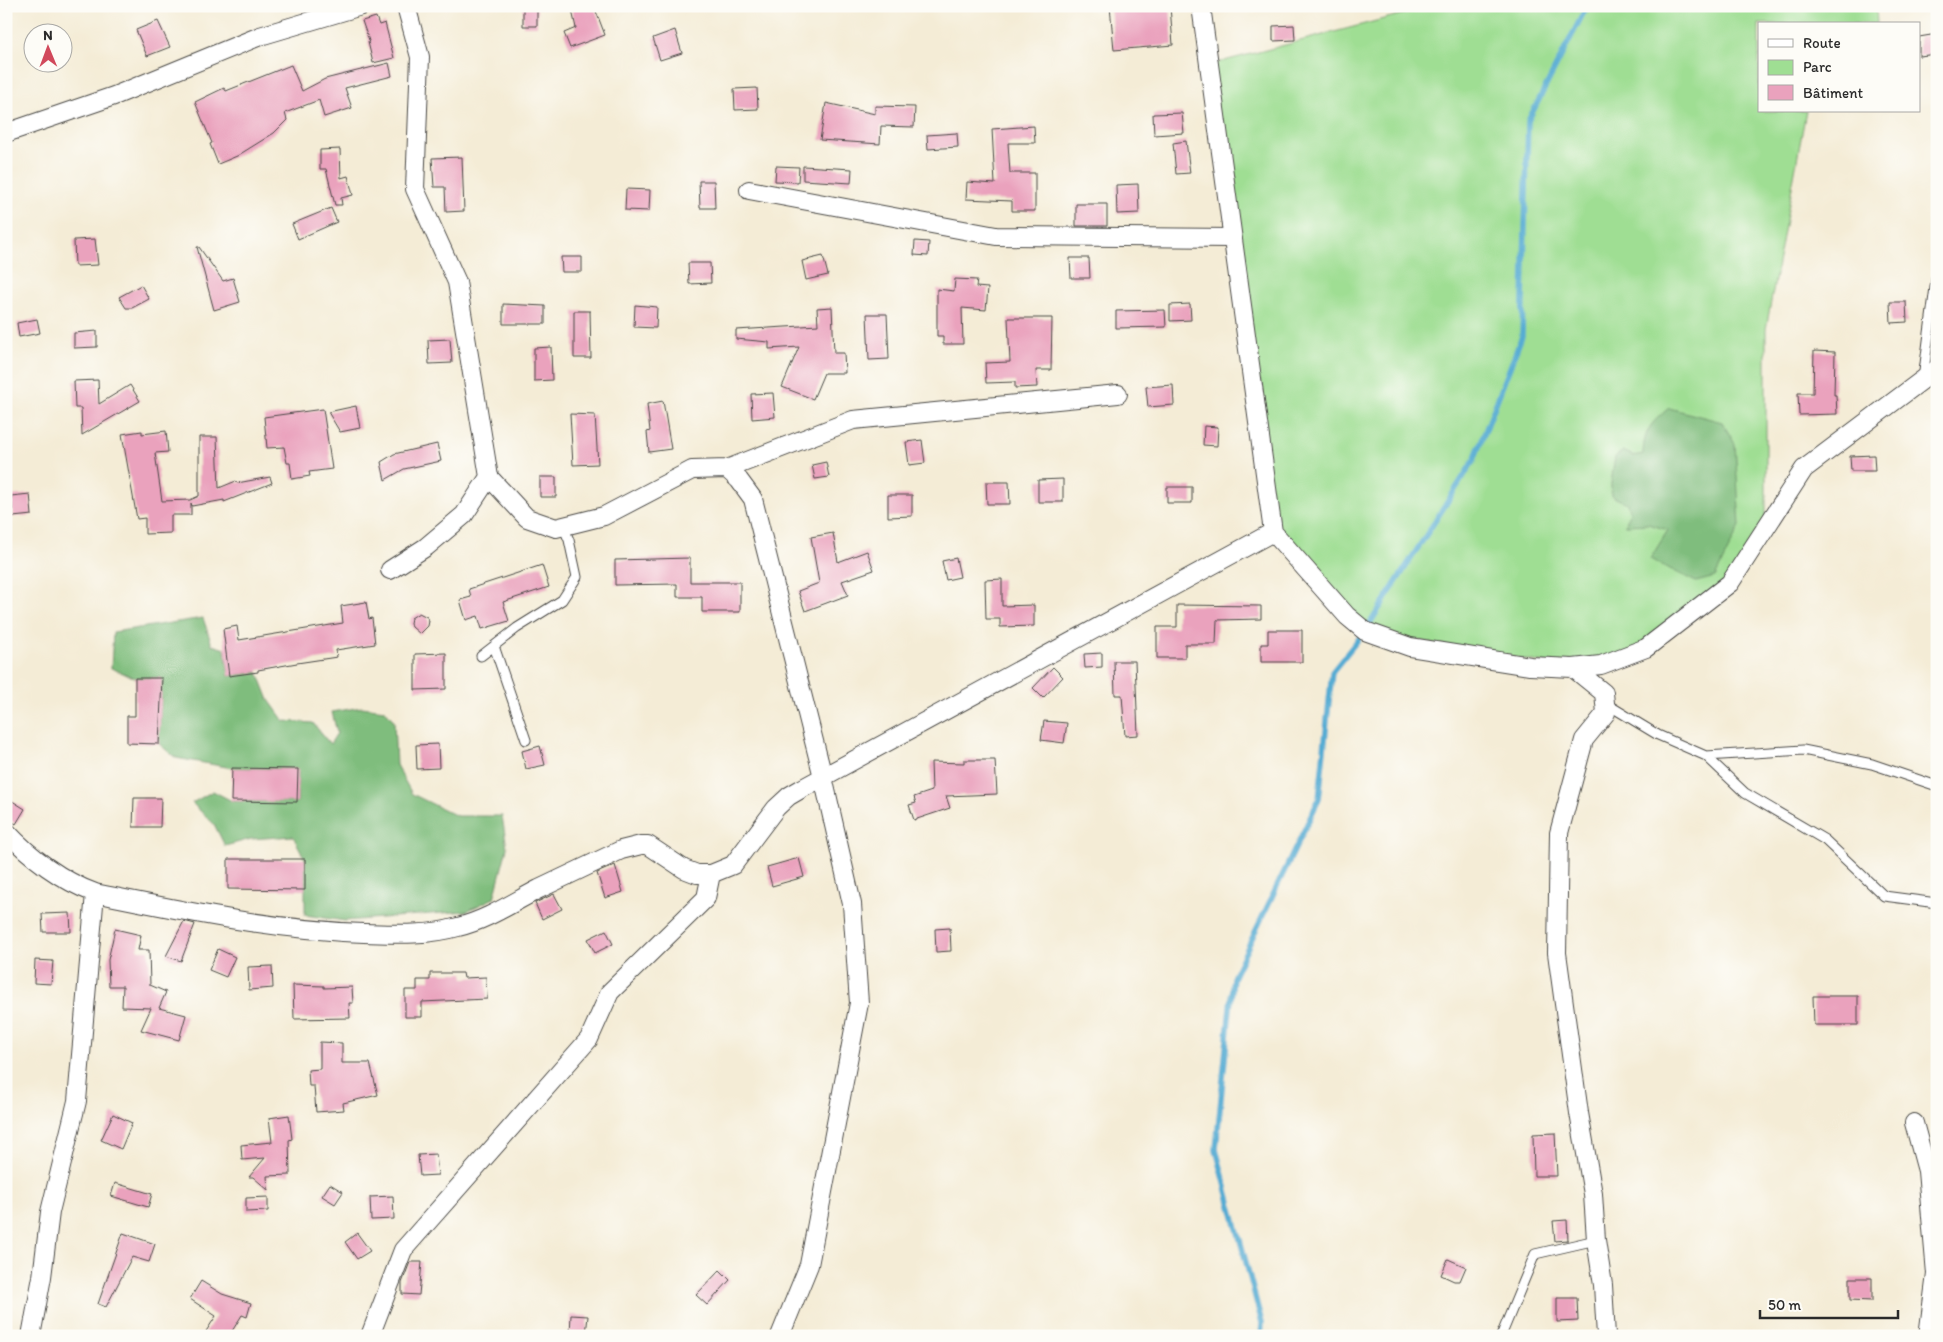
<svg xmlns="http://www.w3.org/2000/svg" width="1943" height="1342" font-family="Itim,sans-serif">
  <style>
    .green { fill: #9fde93; stroke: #65845f }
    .forest { fill: #7fbd7d; stroke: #557454 }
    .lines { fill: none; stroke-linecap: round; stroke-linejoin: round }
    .stream { stroke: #56acd3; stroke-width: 5.5 }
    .building { fill: #eaa2bd }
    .lane-casing { stroke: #494845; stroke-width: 11 }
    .street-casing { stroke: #494845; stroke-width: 20 }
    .lane { stroke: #fff; stroke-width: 9 }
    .street { stroke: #fff; stroke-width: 18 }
  </style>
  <rect width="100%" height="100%" fill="#fdfcf7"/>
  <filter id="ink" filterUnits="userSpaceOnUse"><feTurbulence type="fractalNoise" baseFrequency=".02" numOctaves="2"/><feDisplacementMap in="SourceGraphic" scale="10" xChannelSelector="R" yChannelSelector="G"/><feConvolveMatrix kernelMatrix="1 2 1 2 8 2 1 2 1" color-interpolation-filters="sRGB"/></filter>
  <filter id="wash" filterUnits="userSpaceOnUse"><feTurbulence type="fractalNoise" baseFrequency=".0096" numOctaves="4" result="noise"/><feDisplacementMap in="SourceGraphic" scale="20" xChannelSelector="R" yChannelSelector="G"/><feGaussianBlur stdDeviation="1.12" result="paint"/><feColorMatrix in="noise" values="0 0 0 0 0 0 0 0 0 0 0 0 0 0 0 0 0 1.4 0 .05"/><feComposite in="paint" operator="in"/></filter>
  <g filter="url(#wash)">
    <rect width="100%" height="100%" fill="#f4ecd6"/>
    <path class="green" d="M 1433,6 L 1876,6 L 1877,24 L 1759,24 L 1759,111 L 1806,111 L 1766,329 L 1766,528 L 1730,583 L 1646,648 L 1573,668 L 1365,631 L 1273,532 L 1209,65 Z"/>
    <path class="forest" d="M 1669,408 L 1722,422 L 1735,444 L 1740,526 L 1715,577 L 1696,582 L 1650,559 L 1668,530 L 1648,524 L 1625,525 L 1630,513 L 1627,503 L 1611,496 L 1611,483 L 1615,457 L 1623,451 L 1634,456 L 1643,454 C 1644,430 1651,423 1669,408 Z
      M 203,618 L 212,645 L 225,649 L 229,676 L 258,672 L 269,700 L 284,721 L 313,723 L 330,744 L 337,733 L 332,712 L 362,707 L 385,710 L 394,721 L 396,765 L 412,794 L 457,816 L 502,816 L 507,848 L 494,898 L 467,911 L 345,921 L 305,915 L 305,859 L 293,836 L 251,839 L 225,846 L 214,824 L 192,803 L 213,791 L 232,801 L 297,802 L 298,769 L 232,768 L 176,758 L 159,744 L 162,678 L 135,678 L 111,668 L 113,632 Z"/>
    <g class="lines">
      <path class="stream" d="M 1261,1336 L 1262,1323 L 1216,1149 L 1233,978 L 1319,799 L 1332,672 L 1365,631 L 1474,460 L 1522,336 L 1528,121 L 1587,6"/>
    </g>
    <g id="blocks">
      <path class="building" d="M 523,6 L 537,6 L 537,26 L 523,26 Z
        M 571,6 L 594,6 L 605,35 L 570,48 L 564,33 L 576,28 Z
        M 1110,6 L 1170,6 L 1173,45 L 1114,50 Z
        M 376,17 L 379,25 L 385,23 L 394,58 L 373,63 L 368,42 L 369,41 L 362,21 Z
        M 158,21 L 170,47 L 147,56 L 136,30 Z
        M 1294,25 L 1295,40 L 1273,41 L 1273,26 Z
        M 675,30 L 682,53 L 660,60 L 653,38 Z
        M 1937,34 L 1937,54 L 1919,56 L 1919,37 Z
        M 389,63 L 392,76 L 345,88 L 352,108 L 324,117 L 319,100 L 285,113 L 287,120 L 274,133 L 237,156 L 218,164 L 210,144 L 212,143 L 195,102 L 224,88 L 226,91 L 291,65 L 302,91 L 325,79 Z
        M 757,88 L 758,109 L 735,110 L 734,89 Z
        M 826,103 L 875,114 L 875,106 L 915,107 L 914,127 L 881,126 L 880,144 L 820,140 Z
        M 1182,113 L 1184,133 L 1154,135 L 1153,114 Z
        M 1034,126 L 1035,143 L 1008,143 L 1010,173 L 1035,173 L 1035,211 L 1012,211 L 1012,201 L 966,199 L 967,182 L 995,184 L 992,129 Z
        M 957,133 L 958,147 L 928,149 L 927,135 Z
        M 1186,141 L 1190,173 L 1176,174 L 1173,143 Z
        M 340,149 L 341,178 L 348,176 L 353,195 L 341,198 L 342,205 L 335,205 L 326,169 L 320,169 L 320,150 Z
        M 462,157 L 464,211 L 446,212 L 445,187 L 434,187 L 432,158 Z
        M 776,166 L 799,167 L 798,182 L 775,181 Z
        M 803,166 L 852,169 L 851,183 L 803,180 Z
        M 699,181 L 714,181 L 715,208 L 700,208 Z
        M 1138,184 L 1139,213 L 1117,214 L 1116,185 Z
        M 626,189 L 650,190 L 649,211 L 625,210 Z
        M 1076,204 L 1107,204 L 1107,226 L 1076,226 Z
        M 331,208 L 337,222 L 298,239 L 292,224 Z
        M 95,239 L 98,265 L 75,266 L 74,240 Z
        M 915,241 L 929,242 L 928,256 L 914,255 Z
        M 197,247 L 199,247 L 223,281 L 233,278 L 240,302 L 214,310 Z
        M 823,256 L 828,275 L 806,280 L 802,261 Z
        M 561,257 L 582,257 L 582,272 L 562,272 Z
        M 1070,258 L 1089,258 L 1090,278 L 1071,278 Z
        M 688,263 L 710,263 L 711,283 L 689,284 Z
        M 955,279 L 977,280 L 976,287 L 988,288 L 986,310 L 962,308 L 963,344 L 943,344 L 943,336 L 937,336 L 937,289 L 954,291 Z
        M 141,285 L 149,299 L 132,308 L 126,308 L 119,297 Z
        M 1890,302 L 1906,302 L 1907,322 L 1891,323 Z
        M 503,304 L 545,306 L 545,324 L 503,324 Z
        M 1190,304 L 1191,320 L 1170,321 L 1170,305 Z
        M 635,305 L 657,307 L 656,328 L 634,327 Z
        M 832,307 L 834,353 L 844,353 L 845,373 L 824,373 L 813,399 L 782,387 L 799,347 L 769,349 L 769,342 L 736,339 L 736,330 L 818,325 L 817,308 Z
        M 1165,310 L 1166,327 L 1116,328 L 1116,311 Z
        M 574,311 L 590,311 L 591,358 L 574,358 Z
        M 867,314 L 887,314 L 889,359 L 869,360 Z
        M 1008,318 L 1052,318 L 1051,370 L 1036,370 L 1037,387 L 1015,388 L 1015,382 L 986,383 L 985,363 L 1010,362 Z
        M 37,319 L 40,333 L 19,337 L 17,323 Z
        M 97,331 L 97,347 L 74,348 L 74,333 Z
        M 450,339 L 452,363 L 429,364 L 428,340 Z
        M 551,347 L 552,380 L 534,381 L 534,348 Z
        M 1814,351 L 1835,352 L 1834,395 L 1836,395 L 1837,414 L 1799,415 L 1798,393 L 1813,393 Z
        M 98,380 L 99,404 L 130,385 L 140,401 L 82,435 L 81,408 L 75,408 L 74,381 Z
        M 1173,385 L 1174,405 L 1148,407 L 1146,387 Z
        M 773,393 L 775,417 L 752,419 L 751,394 Z
        M 663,401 L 671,449 L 649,452 L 647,432 L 650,431 L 647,404 Z
        M 356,406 L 360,428 L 340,432 L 328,412 Z
        M 323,409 L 332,469 L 309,472 L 310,476 L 292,479 L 290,463 L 287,463 L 284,447 L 267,448 L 264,417 Z
        M 570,414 L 595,415 L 598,464 L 573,465 Z
        M 1204,426 L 1218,427 L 1217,446 L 1203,445 Z
        M 142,431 L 142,434 L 166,431 L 168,452 L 155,453 L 162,501 L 190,500 L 199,496 L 199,437 L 217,437 L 219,488 L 236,481 L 237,483 L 270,477 L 272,483 L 224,502 L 224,500 L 192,506 L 191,503 L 191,515 L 171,515 L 171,533 L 145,534 L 145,518 L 137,519 L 122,434 Z
        M 922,440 L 925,463 L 909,465 L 906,442 Z
        M 437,444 L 441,461 L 404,469 L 385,480 L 381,462 L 394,454 Z
        M 1874,455 L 1875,471 L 1851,471 L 1850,456 Z
        M 826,462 L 829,477 L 815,479 L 812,465 Z
        M 540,477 L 556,477 L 556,497 L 540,497 Z
        M 1063,479 L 1063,502 L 1038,502 L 1038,480 Z
        M 986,482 L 1009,482 L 1010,504 L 987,504 Z
        M 1167,487 L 1192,487 L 1192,503 L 1167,503 Z
        M 30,494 L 32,515 L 13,517 L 11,496 Z
        M 888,495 L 912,495 L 912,516 L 888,517 Z
        M 833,533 L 838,562 L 867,551 L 874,570 L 842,581 L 848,595 L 805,611 L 798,591 L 819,583 L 811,537 Z
        M 690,558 L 690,582 L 740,582 L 740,612 L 702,612 L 702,597 L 677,597 L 677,584 L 615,585 L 615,560 Z
        M 956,558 L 960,577 L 946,580 L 942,561 Z
        M 542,565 L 549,587 L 503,602 L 509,621 L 482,629 L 478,616 L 466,620 L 460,600 L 471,597 L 469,589 Z
        M 1002,579 L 1002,606 L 1034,605 L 1034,626 L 1000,627 L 1000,619 L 986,619 L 985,580 Z
        M 366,602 L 369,619 L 372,618 L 375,644 L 336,650 L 337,657 L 297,663 L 258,670 L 258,672 L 229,676 L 223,629 L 237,626 L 239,640 L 343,623 L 341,606 Z
        M 1177,605 L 1261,606 L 1261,619 L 1217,620 L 1216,644 L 1185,644 L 1185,658 L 1157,658 L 1157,627 L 1177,627 Z
        M 419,613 L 427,617 L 429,621 L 428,626 L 420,634 L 412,627 L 410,623 L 411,618 Z
        M 1268,630 L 1302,630 L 1302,662 L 1261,662 L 1261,644 L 1268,644 Z
        M 446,653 L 446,689 L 415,690 L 415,654 Z
        M 1102,653 L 1102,667 L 1085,668 L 1084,654 Z
        M 1114,661 L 1135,661 L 1138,735 L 1125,736 L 1122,695 L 1115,695 Z
        M 1053,667 L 1063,677 L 1043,698 L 1033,688 Z
        M 135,678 L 162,678 L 159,744 L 127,743 L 127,716 L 135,716 Z
        M 1044,721 L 1067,723 L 1064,743 L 1041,740 Z
        M 438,744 L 439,768 L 417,769 L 416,745 Z
        M 540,746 L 545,765 L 526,769 L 522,751 Z
        M 964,760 L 995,760 L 997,794 L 946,796 L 950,808 L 914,820 L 909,805 L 916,803 L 914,797 L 932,791 L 931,762 L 964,763 Z
        M 232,768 L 298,769 L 297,802 L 231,801 Z
        M 6,797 L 25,809 L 16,824 L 6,818 Z
        M 134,798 L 161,798 L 160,827 L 133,827 Z
        M 799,858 L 804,877 L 772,886 L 767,867 Z
        M 228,859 L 305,859 L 305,890 L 228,889 Z
        M 615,865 L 623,892 L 605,898 L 597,873 Z
        M 554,894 L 562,909 L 542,919 L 535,903 Z
        M 70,913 L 71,932 L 43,932 L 42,914 Z
        M 184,921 L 195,924 L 181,961 L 166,956 Z
        M 950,928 L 951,951 L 936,952 L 935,929 Z
        M 115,929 L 141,935 L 138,950 L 149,950 L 150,985 L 166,992 L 159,1008 L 186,1015 L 179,1040 L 141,1030 L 151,1008 L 122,1007 L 123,986 L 109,986 L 108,960 Z
        M 606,930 L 613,944 L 595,953 L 588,939 Z
        M 218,949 L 235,957 L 226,977 L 209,970 Z
        M 35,960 L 53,961 L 51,984 L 34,983 Z
        M 272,966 L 273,988 L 249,990 L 248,967 Z
        M 430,973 L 463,973 L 464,978 L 486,977 L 487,999 L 422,1002 L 422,1017 L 405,1017 L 405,990 L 417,990 L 417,980 L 430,980 Z
        M 293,985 L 324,986 L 324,988 L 352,987 L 353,1003 L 349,1003 L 350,1018 L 294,1019 Z
        M 1813,996 L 1858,996 L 1858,1025 L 1814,1025 Z
        M 320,1042 L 342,1043 L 342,1063 L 370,1063 L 378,1095 L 343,1103 L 344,1110 L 316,1112 L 314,1086 L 309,1086 L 308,1070 L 320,1069 Z
        M 113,1114 L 132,1123 L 121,1149 L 101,1140 Z
        M 289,1115 L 292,1139 L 289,1140 L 290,1175 L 267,1176 L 268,1190 L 253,1177 L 249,1177 L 265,1158 L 242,1160 L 241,1145 L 272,1142 L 269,1118 Z
        M 1555,1133 L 1557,1176 L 1534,1176 L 1533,1134 Z
        M 436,1154 L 438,1175 L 420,1176 L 418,1155 Z
        M 115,1183 L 152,1194 L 148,1207 L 111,1196 Z
        M 330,1184 L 343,1192 L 335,1204 L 322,1196 Z
        M 393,1196 L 394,1219 L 371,1220 L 370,1197 Z
        M 268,1197 L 268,1211 L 246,1212 L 246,1198 Z
        M 1567,1220 L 1568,1240 L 1555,1241 L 1553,1221 Z
        M 123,1233 L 155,1244 L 149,1262 L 132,1257 L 106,1307 L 98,1304 Z
        M 357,1233 L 370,1251 L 357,1259 L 345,1242 Z
        M 1448,1259 L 1466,1267 L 1460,1281 L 1454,1281 L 1441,1275 Z
        M 410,1262 L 422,1262 L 419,1295 L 402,1294 L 402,1283 Z
        M 720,1270 L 730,1280 L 707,1305 L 696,1295 Z
        M 1850,1278 L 1872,1278 L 1872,1301 L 1850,1300 Z
        M 201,1281 L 222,1294 L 251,1303 L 247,1317 L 242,1315 L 229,1336 L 203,1336 L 216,1316 L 190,1299 Z
        M 1557,1298 L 1577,1298 L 1578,1321 L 1557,1322 Z
        M 571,1315 L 588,1316 L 586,1334 L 570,1333 Z"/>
    </g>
  </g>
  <g filter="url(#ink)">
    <use href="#blocks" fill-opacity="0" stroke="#494845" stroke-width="1"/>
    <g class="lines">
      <defs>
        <path id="lane" d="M 1923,379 L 1937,272
          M 494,646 L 526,740
          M 481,656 L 517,628 L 562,600 L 577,577 L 569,540 L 563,526
          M 1605,703 L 1658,735 L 1706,756 L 1803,750 L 1872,764 L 1937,786
          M 1706,756 L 1745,793 L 1825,840 L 1884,896 L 1937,903
          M 1501,1336 L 1535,1254 L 1596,1240"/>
        <path id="street" d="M 406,6 L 420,57 L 415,189 L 457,282 L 489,477 L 527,518 L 556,528 L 604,516 L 692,470 L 727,469 L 739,480 L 753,499 L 823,777 L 852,904 L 859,1003 L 809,1265 L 780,1336
          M 6,133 L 114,96 L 260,36 L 361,6
          M 749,190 L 996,236 L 1233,238
          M 727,469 L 853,420 L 1118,394
          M 1273,532 L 1347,616 L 1365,631 L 1410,647 L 1530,666 L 1573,668 L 1601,665 L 1646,648 L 1730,583 L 1804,469 L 1937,369
          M 390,570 L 426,547 L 464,515 L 489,477
          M 1573,668 L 1604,693 L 1606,713 L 1584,740 L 1559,833 L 1557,953 L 1579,1113 L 1593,1194 L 1596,1240 L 1603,1285 L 1606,1336
          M 6,831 C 30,857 62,881 95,893 L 77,1101 L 50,1212 L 42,1277 L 31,1336
          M 95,893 C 184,911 272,930 364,933 C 394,934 427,936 458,927 C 487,920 512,903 539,889 C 566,876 594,863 621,850 L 641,845 L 648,845 L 684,869 L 697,874 L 711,874 L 733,865 L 776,808 L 789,796 L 801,789 L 1273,532 L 1201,6
          M 1914,1123 L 1927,1171 L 1936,1274 L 1928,1336
          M 370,1336 L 403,1250 L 589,1039 L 610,992 L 706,898 L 711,874"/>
      </defs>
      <use href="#lane" class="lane-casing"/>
      <use href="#street" class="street-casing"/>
      <use href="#lane" class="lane"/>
      <use href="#street" class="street"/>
    </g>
  </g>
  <rect width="1943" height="1342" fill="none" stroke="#fdfcf7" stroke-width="25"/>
  <rect x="1758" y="22" width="162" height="90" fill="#fdfcf7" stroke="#a9a8a5"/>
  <rect x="1768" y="39" width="25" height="8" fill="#ffffff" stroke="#a9a8a5"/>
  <text x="1803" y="48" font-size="15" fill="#2b2b2b">Route</text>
  <rect x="1768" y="60" width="25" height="15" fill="#9fde93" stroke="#a9a8a5"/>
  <text x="1803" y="72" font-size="15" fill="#2b2b2b">Parc</text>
  <rect x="1768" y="85" width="25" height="15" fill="#eaa2bd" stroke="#a9a8a5"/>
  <text x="1803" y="98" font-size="15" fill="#2b2b2b">Bâtiment</text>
  <g transform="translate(48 48) rotate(359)"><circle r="24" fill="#fdfcf7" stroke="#a9a8a5"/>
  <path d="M0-4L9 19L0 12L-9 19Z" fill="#d1495b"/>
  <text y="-8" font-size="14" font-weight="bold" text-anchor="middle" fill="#2b2b2b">N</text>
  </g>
  <path d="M1760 1310v8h138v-8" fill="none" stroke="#2b2b2b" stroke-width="2.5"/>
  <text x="1768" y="1310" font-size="15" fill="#2b2b2b" stroke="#fdfcf7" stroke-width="4" paint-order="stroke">50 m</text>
</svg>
